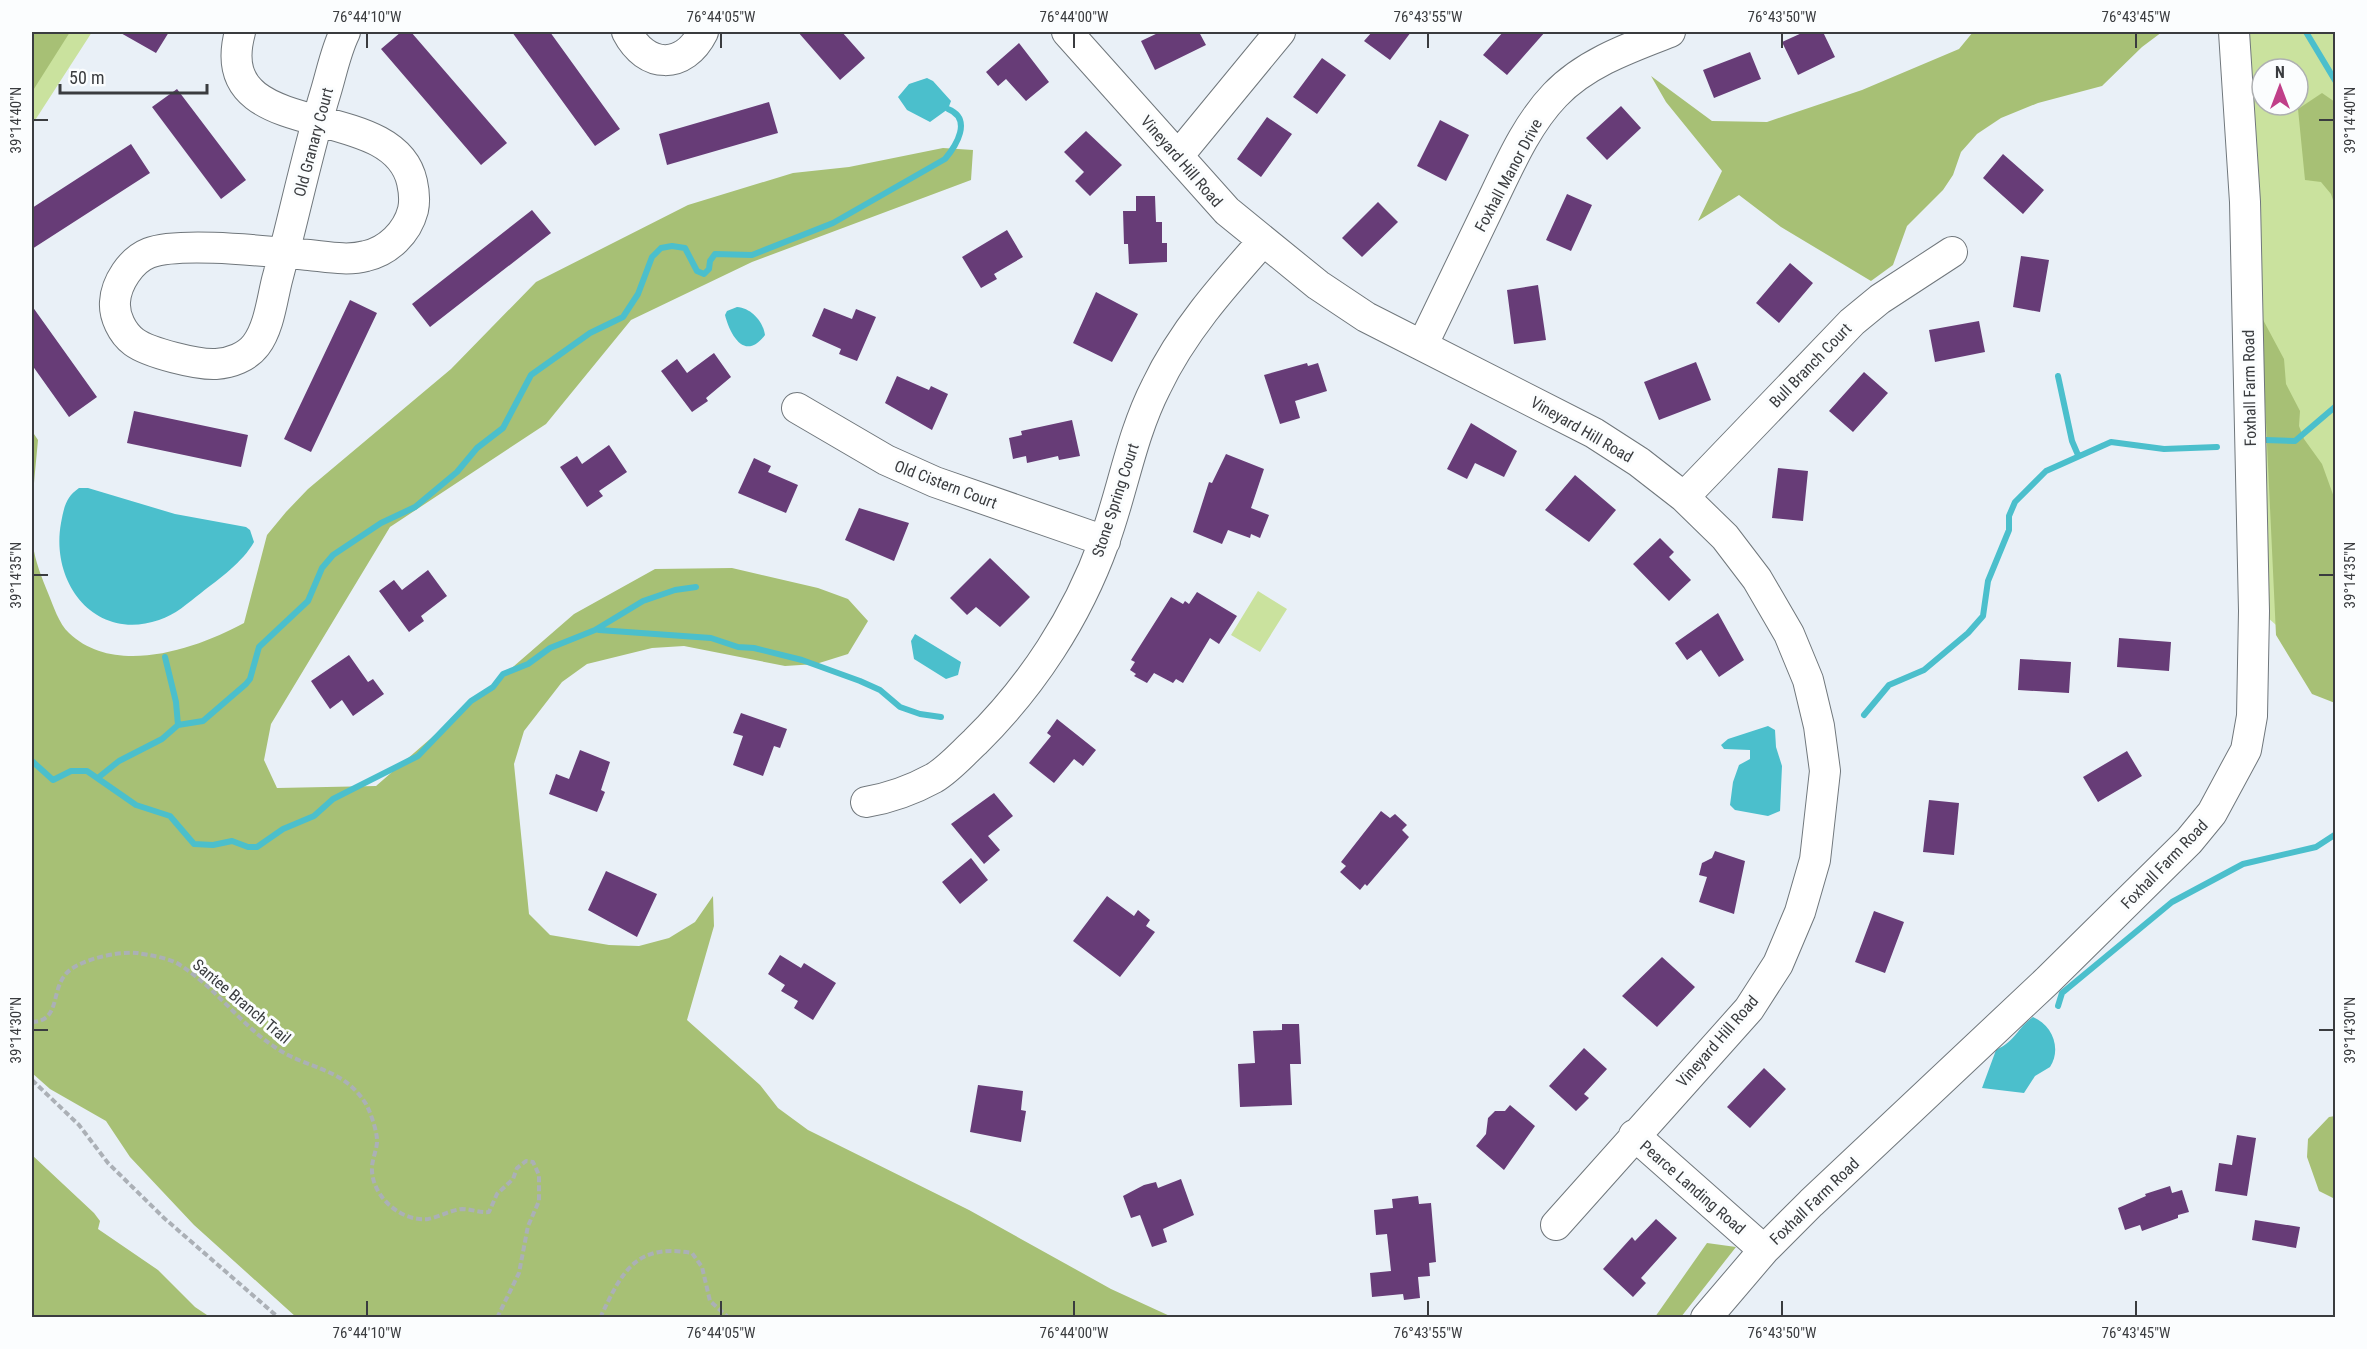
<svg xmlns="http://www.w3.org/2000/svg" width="2367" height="1349" font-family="'Roboto Condensed',sans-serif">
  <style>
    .green { fill: #cae29e; fill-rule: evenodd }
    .forest { fill: #a7c075 }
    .water { fill: #4bbfcc }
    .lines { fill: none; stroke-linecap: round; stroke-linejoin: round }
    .stream { stroke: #4bbfcc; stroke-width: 6 }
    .building { fill: #673c77 }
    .minor-casing { stroke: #70777c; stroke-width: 32 }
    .path { stroke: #abb0b6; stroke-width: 4; stroke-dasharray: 6 3; stroke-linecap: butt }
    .minor { stroke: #fff; stroke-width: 30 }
    .ticks { fill: none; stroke: #3a3c3f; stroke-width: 2 }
    .labels { text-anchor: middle; stroke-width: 6; stroke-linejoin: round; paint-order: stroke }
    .street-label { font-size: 16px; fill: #3a3c3f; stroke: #fbfdfe }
    .neatline { fill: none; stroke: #3a3c3f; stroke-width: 2 }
    .ticks-label { font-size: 15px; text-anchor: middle; fill: #3a3c3f }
  </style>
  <rect width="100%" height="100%" fill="#e9f0f7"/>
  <path class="green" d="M 32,32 L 92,32 L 32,125 Z
    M 2241,32 L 2335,32 L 2335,677 L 2259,610 ZM 2262,69 L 2298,69 L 2298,105 L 2262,105 Z
    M 1258,591 L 1287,609 L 1260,652 L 1231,635 Z"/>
  <path class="forest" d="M 32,32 L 70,32 L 32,92 Z
    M 1973,32 L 2162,32 L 2142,47 L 2102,86 L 2038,103 L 2001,118 L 1977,134 L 1961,152 L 1953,175 L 1943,190 L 1907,226 L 1893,265 L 1871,281 L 1781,227 L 1739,195 L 1698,221 L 1722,171 L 1666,102 L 1651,76 L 1712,121 L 1767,122 L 1862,90 L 1959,49 Z
    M 2322,93 L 2335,102 L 2335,206 L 2331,194 L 2321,182 L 2305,180 L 2298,109 Z
    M 943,148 L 973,150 L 971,180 L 752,262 L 631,320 L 546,424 L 390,527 L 271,724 L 264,760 L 277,788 L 376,786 L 574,614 L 655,569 L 732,568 L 818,588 L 848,599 L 868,621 L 848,654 L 816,664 L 785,666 L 684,646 L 652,648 L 587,664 L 562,682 L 524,731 L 514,764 L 529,914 L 550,935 L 609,945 L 639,946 L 669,938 L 695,922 L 713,896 L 714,926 L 687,1020 L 760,1085 L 778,1108 L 808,1130 L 969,1210 L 1111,1289 L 1172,1317 L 296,1317 L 194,1225 L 130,1157 L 106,1121 L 50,1089 L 32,1073 L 32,431 L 38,440 C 35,475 30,510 33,545 C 35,561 42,578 48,593 C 53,605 59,624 69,633 C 115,677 196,649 244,623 L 267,535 L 286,512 L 308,489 L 451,369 L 536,282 L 688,205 L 793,173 L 849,167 Z
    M 2261,316 L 2284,359 L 2286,384 L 2300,411 L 2299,426 L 2304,439 L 2322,464 L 2335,500 L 2335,703 L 2312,694 L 2276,635 Z
    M 2335,1116 L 2336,1116 L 2335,1199 L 2319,1191 L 2307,1157 L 2308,1139 L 2329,1117 Z
    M 32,1155 L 94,1213 L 100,1221 L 98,1229 L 158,1270 L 195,1307 L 210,1317 L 32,1317 Z
    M 1707,1243 L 1736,1247 L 1681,1317 L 1655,1317 Z"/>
  <path class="water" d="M 927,78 L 933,81 L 951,101 L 948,109 L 930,122 L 907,110 L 898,97 L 909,84 Z
    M 737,307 C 751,308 763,321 765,335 C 745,362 730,335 725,315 L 727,311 Z
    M 79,488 L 88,488 L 175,514 L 246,527 L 250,530 L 254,542 C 243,562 219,579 201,593 C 188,603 175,615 159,620 C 95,642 50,583 61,523 C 64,507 66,497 79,488 Z
    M 915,634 L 961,662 L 958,675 L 946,679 L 914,659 L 911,641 Z
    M 1768,726 L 1775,730 L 1776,747 L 1782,766 L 1780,811 L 1768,816 L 1735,810 L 1730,805 L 1733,782 L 1739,765 L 1750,759 L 1750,750 L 1724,749 L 1721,745 L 1728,739 Z
    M 2033,1017 C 2052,1025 2062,1048 2050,1067 L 2035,1076 L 2024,1093 L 1982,1088 L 1996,1050 C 2017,1040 2016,1029 2033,1017 Z"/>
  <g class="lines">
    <path class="stream" d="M 2306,32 L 2336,82
      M 2058,376 L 2072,441 L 2078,455
      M 2265,440 L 2295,441 L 2336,406
      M 599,630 L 711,638 L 738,647 L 754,648 L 802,660 L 860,681 L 880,690 L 900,707 L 920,714 L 941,717
      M 165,657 L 176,702 L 178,725
      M 1864,715 L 1889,685 L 1924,670 L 1968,633 L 1983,616 L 1988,581 L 2009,530 L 2009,516 L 2015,502 L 2046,471 L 2111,442 L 2164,449 L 2217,447
      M 32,761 L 53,780 L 71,771 L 87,771 L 136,805 L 170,816 L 194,844 L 213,845 L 232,841 L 248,847 L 257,847 L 283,829 L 314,816 L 333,799 L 418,756 L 471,701 L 493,687 L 503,674 L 528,664 L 550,648 L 595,630 L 643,601 L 675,590 L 696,587
      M 99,777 L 119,761 L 162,739 L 178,725 L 203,721 L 246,684 L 250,679 L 259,647 L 308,601 L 322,568 L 333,555 L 381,523 L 415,507 L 457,472 L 477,448 L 503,428 L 531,375 L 590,333 L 623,317 L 638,294 L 652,257 L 661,248 L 672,246 L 685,248 L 697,271 L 704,274 L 709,269 L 710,261 L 715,254 L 752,255 L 833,223 L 945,159 C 956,146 973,119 948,109
      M 2058,1006 L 2062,993 L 2172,902 L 2243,864 L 2316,847 L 2336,834"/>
  </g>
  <path class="building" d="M 119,32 L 169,32 L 156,53 Z
    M 401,32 L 411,32 L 507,143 L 481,165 L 381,49 Z
    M 512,32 L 550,32 L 620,129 L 595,146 Z
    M 798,32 L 842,32 L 865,58 L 840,80 Z
    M 1160,32 L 1199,32 L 1206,45 L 1155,70 L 1141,41 Z
    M 1372,32 L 1411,32 L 1390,60 L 1364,41 Z
    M 1503,32 L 1545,32 L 1507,75 L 1483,55 Z
    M 1804,32 L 1823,32 L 1835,57 L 1798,75 L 1782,42 Z
    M 1019,43 L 1049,82 L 1026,101 L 1006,79 L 998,86 L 986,72 Z
    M 1750,52 L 1761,79 L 1714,98 L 1703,70 Z
    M 1322,58 L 1346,75 L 1317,114 L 1293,97 Z
    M 177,89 L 246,180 L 221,199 L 152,107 Z
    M 769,102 L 778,133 L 667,165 L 659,134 Z
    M 1621,106 L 1641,128 L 1607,160 L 1586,138 Z
    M 1267,117 L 1292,134 L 1261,177 L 1237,159 Z
    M 1440,120 L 1469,135 L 1446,181 L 1417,166 Z
    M 1086,131 L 1122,165 L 1090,196 L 1075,181 L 1084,172 L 1064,152 Z
    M 131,144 L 150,173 L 32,249 L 32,208 Z
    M 2003,154 L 2044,190 L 2023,214 L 1983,178 Z
    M 1567,194 L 1592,205 L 1571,251 L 1546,240 Z
    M 1136,196 L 1155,196 L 1156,222 L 1162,222 L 1162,243 L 1167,243 L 1167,262 L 1129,264 L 1128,244 L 1124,244 L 1123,211 L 1136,211 Z
    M 1378,202 L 1398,222 L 1362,257 L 1342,238 Z
    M 532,210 L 551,233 L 430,327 L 412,304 Z
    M 1007,230 L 1023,257 L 994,274 L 997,279 L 981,288 L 962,257 Z
    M 2021,256 L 2049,260 L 2040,312 L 2013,307 Z
    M 1790,263 L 1813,283 L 1779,323 L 1756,303 Z
    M 1538,285 L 1546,340 L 1514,344 L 1507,290 Z
    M 1096,292 L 1138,314 L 1112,362 L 1073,343 Z
    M 350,300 L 377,313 L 311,452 L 284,439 Z
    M 32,306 L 97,397 L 69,417 L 32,365 Z
    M 824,308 L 852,319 L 856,309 L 876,317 L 857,361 L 839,354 L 841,349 L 812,336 Z
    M 1979,321 L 1985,352 L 1935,362 L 1929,330 Z
    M 714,353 L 731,377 L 706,398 L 708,401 L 692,412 L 661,371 L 677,359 L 687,373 Z
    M 1696,362 L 1711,400 L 1659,420 L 1644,382 Z
    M 1307,363 L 1308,366 L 1318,363 L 1327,391 L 1295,401 L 1300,418 L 1280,424 L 1264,375 Z
    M 1864,372 L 1888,393 L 1853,432 L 1829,411 Z
    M 897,376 L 929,390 L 931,386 L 948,394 L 932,430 L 885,403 Z
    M 134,411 L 248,435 L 241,467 L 127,443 Z
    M 1072,420 L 1080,456 L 1059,460 L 1058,456 L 1027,463 L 1026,456 L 1013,459 L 1009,438 L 1022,435 L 1021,431 Z
    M 1471,423 L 1517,451 L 1504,477 L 1475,463 L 1467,479 L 1447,469 Z
    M 609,445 L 627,472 L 599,491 L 603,496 L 587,507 L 560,467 L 577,456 L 582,464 Z
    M 1226,454 L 1264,469 L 1251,508 L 1269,515 L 1260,538 L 1251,534 L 1250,538 L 1228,530 L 1222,544 L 1193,532 L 1209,482 L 1212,483 Z
    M 754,458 L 771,466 L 768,472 L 798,485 L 786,513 L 738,493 Z
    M 1778,468 L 1808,471 L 1803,521 L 1772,518 Z
    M 1575,475 L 1616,510 L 1589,542 L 1545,510 Z
    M 859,508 L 909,523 L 894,561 L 845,540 Z
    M 1660,538 L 1674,552 L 1669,557 L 1691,580 L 1669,601 L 1633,564 Z
    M 990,558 L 1030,597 L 1000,627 L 976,607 L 967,615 L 950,598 Z
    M 428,570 L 447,596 L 421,616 L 424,621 L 409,632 L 379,591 L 394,580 L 402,590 Z
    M 1197,592 L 1237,616 L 1219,644 L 1210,638 L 1183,683 L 1176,679 L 1173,683 L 1154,673 L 1147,683 L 1134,676 L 1136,674 L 1130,670 L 1135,662 L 1131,660 L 1171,597 L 1183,604 L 1185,601 L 1189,604 Z
    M 1718,613 L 1744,660 L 1719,677 L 1701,650 L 1687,660 L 1675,643 Z
    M 2119,638 L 2171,642 L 2169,671 L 2117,667 Z
    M 349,655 L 368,682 L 373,679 L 384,694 L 353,716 L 342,700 L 330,709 L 311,681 Z
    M 2020,659 L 2071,662 L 2069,693 L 2018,690 Z
    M 741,713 L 787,729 L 780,748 L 774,746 L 763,776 L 733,765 L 743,736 L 733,733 Z
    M 1057,719 L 1096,750 L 1083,766 L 1074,759 L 1054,783 L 1029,763 L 1051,736 L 1047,733 Z
    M 580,750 L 610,762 L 601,790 L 605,792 L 597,812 L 549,794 L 556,774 L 569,779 Z
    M 2127,751 L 2142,776 L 2098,802 L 2083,777 Z
    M 994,793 L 1013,816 L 988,836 L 1000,850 L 984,864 L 951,824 Z
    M 1929,800 L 1959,803 L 1954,855 L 1923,852 Z
    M 1381,811 L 1390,818 L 1395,814 L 1407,825 L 1402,830 L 1409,837 L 1367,886 L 1365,884 L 1360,890 L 1340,872 L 1346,866 L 1341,862 Z
    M 1715,851 L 1745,861 L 1734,914 L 1699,902 L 1707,877 L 1699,875 L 1702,863 L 1712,858 Z
    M 971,858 L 988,880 L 960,904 L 942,882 Z
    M 606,871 L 657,894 L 637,937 L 588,910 Z
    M 1107,896 L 1134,916 L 1138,910 L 1150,920 L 1146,926 L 1155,932 L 1120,977 L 1073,941 Z
    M 1874,911 L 1904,922 L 1885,973 L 1855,962 Z
    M 780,955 L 801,968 L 804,963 L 836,983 L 813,1020 L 794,1008 L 798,1001 L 781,991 L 785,985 L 768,974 Z
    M 1662,957 L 1695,987 L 1657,1027 L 1622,996 Z
    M 1282,1024 L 1299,1024 L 1301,1064 L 1290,1064 L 1292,1105 L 1240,1107 L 1238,1064 L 1255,1063 L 1253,1031 L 1282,1030 Z
    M 1584,1048 L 1607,1069 L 1584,1094 L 1589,1098 L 1576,1111 L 1549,1086 Z
    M 1764,1068 L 1786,1089 L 1750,1128 L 1727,1107 Z
    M 978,1085 L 1023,1091 L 1021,1110 L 1026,1111 L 1021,1142 L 970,1132 Z
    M 1510,1105 L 1535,1126 L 1504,1170 L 1476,1146 L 1486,1134 L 1488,1118 L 1495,1111 L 1505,1111 Z
    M 2237,1135 L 2256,1138 L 2247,1196 L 2215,1191 L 2219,1163 L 2232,1165 Z
    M 1181,1179 L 1194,1215 L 1163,1229 L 1167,1242 L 1152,1247 L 1140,1215 L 1131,1218 L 1123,1196 L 1144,1185 L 1156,1182 L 1158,1188 Z
    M 2170,1186 L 2172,1193 L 2182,1190 L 2189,1212 L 2178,1215 L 2178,1218 L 2142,1231 L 2140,1225 L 2125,1230 L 2118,1208 L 2146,1196 L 2145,1194 Z
    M 1418,1196 L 1419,1204 L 1431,1203 L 1436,1262 L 1429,1263 L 1430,1276 L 1418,1277 L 1420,1298 L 1404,1300 L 1403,1294 L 1372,1297 L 1370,1273 L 1391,1271 L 1387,1234 L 1376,1235 L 1374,1210 L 1393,1208 L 1392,1199 Z
    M 1656,1219 L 1677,1238 L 1641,1278 L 1646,1283 L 1633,1297 L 1603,1269 L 1632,1237 L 1635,1241 Z
    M 2255,1220 L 2300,1227 L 2296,1248 L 2252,1240 Z"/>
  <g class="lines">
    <defs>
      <path id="minor" d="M 240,32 C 209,147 393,96 412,182 C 414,191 415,201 413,210 C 407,233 388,251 366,256 C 348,261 328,257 309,255 C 272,252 181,241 149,253 C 131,260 116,283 115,302 C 114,316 122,333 134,342 C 149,353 198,365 216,364 C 231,363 247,357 256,345 C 269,328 272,300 277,280 C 294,217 307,153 326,91 C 332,71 336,50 345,32
        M 627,32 C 646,69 684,70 703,32
        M 1067,32 L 1227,211 L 1318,285 L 1366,317 L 1594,433 L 1639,462 L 1684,497 L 1725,537 L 1757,579 L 1789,634 L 1808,680 L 1819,726 L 1825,771 L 1815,860 L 1800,912 L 1778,964 L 1749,1009 L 1556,1225
        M 1178,156 L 1280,32
        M 1423,344 C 1445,298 1468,251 1490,205 C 1508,168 1526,125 1555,95 C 1585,63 1631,47 1670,32
        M 797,408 L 886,460 L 935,482 L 1105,541
        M 1684,497 L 1852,322 L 1880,299 L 1952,252
        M 866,802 C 890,798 912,790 934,778 C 949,769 962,754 975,742 C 1032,686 1077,617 1104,542 C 1123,490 1131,436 1156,387 C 1182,332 1223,286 1263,241
        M 1634,1135 L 1764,1250
        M 1706,1318 L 1764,1250 L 1811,1203 L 2048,980 L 2189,841 L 2212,813 L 2246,750 L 2252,716 L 2254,611 L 2245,202 L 2234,32"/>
    </defs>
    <use href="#minor" class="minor-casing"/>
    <path class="path" d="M 32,1022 C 60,1021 51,992 65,975 C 76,960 118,951 137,953 C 149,955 170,958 180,965 C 216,988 241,1025 276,1048 C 309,1070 343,1067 366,1104 C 371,1113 378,1134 377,1143 C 376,1151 373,1158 372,1166 C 370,1194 399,1222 428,1219 C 440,1217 450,1210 462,1209 C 472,1209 479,1213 489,1212 L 497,1194 L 513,1179 L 517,1168 L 526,1161 L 533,1162 L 539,1175 L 539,1201 L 528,1226 L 519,1273 L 497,1318
      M 32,1080 L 79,1125 L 108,1163 L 164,1218 L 279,1318
      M 600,1318 C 622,1272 635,1243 692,1253 L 702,1267 L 710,1301 L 729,1318"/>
    <use href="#minor" class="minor"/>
  </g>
  <path class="ticks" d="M 367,33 L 367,48M 721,33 L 721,48M 1074,33 L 1074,48M 1428,33 L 1428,48M 1782,33 L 1782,48M 2136,33 L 2136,48M 33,120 L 48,120M 2319,120 L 2334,120M 33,575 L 48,575M 2319,575 L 2334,575M 33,1030 L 48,1030M 2319,1030 L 2334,1030M 367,1301 L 367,1316M 721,1301 L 721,1316M 1074,1301 L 1074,1316M 1428,1301 L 1428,1316M 1782,1301 L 1782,1316M 2136,1301 L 2136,1316"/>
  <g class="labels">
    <g class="street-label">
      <text transform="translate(313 142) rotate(-75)" y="6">Old Granary Court</text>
      <text transform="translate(1182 161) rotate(49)" y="6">Vineyard Hill Road</text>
      <text transform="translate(1508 175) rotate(-62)" y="6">Foxhall Manor Drive</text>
      <text transform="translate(1810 365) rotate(-46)" y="6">Bull Branch Court</text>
      <text transform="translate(2249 388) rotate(-91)" y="6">Foxhall Farm Road</text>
      <text transform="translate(1582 429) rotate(30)" y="6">Vineyard Hill Road</text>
      <text transform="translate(946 484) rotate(21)" y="6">Old Cistern Court</text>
      <text transform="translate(1115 500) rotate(-72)" y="6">Stone Spring Court</text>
      <text transform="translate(2164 864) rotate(-46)" y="6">Foxhall Farm Road</text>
      <text transform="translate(242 1001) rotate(40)" y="6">Santee Branch Trail</text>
      <text transform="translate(1717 1041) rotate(-49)" y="6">Vineyard Hill Road</text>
      <text transform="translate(1693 1187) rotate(41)" y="6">Pearce Landing Road</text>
      <text transform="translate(1814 1201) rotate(-44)" y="6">Foxhall Farm Road</text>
    </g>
  </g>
  <rect width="2367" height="1349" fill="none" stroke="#fbfdfe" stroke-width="66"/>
  <g transform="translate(2280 87)"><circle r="28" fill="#fbfdfe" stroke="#aeb0b2" stroke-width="1.5"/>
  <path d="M0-4.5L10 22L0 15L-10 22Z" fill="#c03f89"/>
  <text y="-9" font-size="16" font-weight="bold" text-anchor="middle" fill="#3a3c3f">N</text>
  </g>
  <path d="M60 84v9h147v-9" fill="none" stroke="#3a3c3f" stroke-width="3"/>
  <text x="69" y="84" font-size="18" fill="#3a3c3f" stroke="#fbfdfe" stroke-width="4.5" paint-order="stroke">50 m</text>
  <rect x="33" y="33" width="2301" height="1283" class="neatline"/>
  <g class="ticks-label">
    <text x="367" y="22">76°44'10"W</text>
    <text x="721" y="22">76°44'05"W</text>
    <text x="1074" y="22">76°44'00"W</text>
    <text x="1428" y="22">76°43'55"W</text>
    <text x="1782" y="22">76°43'50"W</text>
    <text x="2136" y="22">76°43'45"W</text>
    <text transform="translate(16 120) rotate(-90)" y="5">39°14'40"N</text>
    <text transform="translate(2350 120) rotate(-90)" y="5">39°14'40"N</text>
    <text transform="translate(16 575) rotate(-90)" y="5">39°14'35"N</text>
    <text transform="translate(2350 575) rotate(-90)" y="5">39°14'35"N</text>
    <text transform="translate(16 1030) rotate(-90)" y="5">39°14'30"N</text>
    <text transform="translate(2350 1030) rotate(-90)" y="5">39°14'30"N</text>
    <text x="367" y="1338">76°44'10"W</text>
    <text x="721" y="1338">76°44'05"W</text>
    <text x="1074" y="1338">76°44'00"W</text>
    <text x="1428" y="1338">76°43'55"W</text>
    <text x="1782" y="1338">76°43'50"W</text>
    <text x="2136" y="1338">76°43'45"W</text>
  </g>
</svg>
